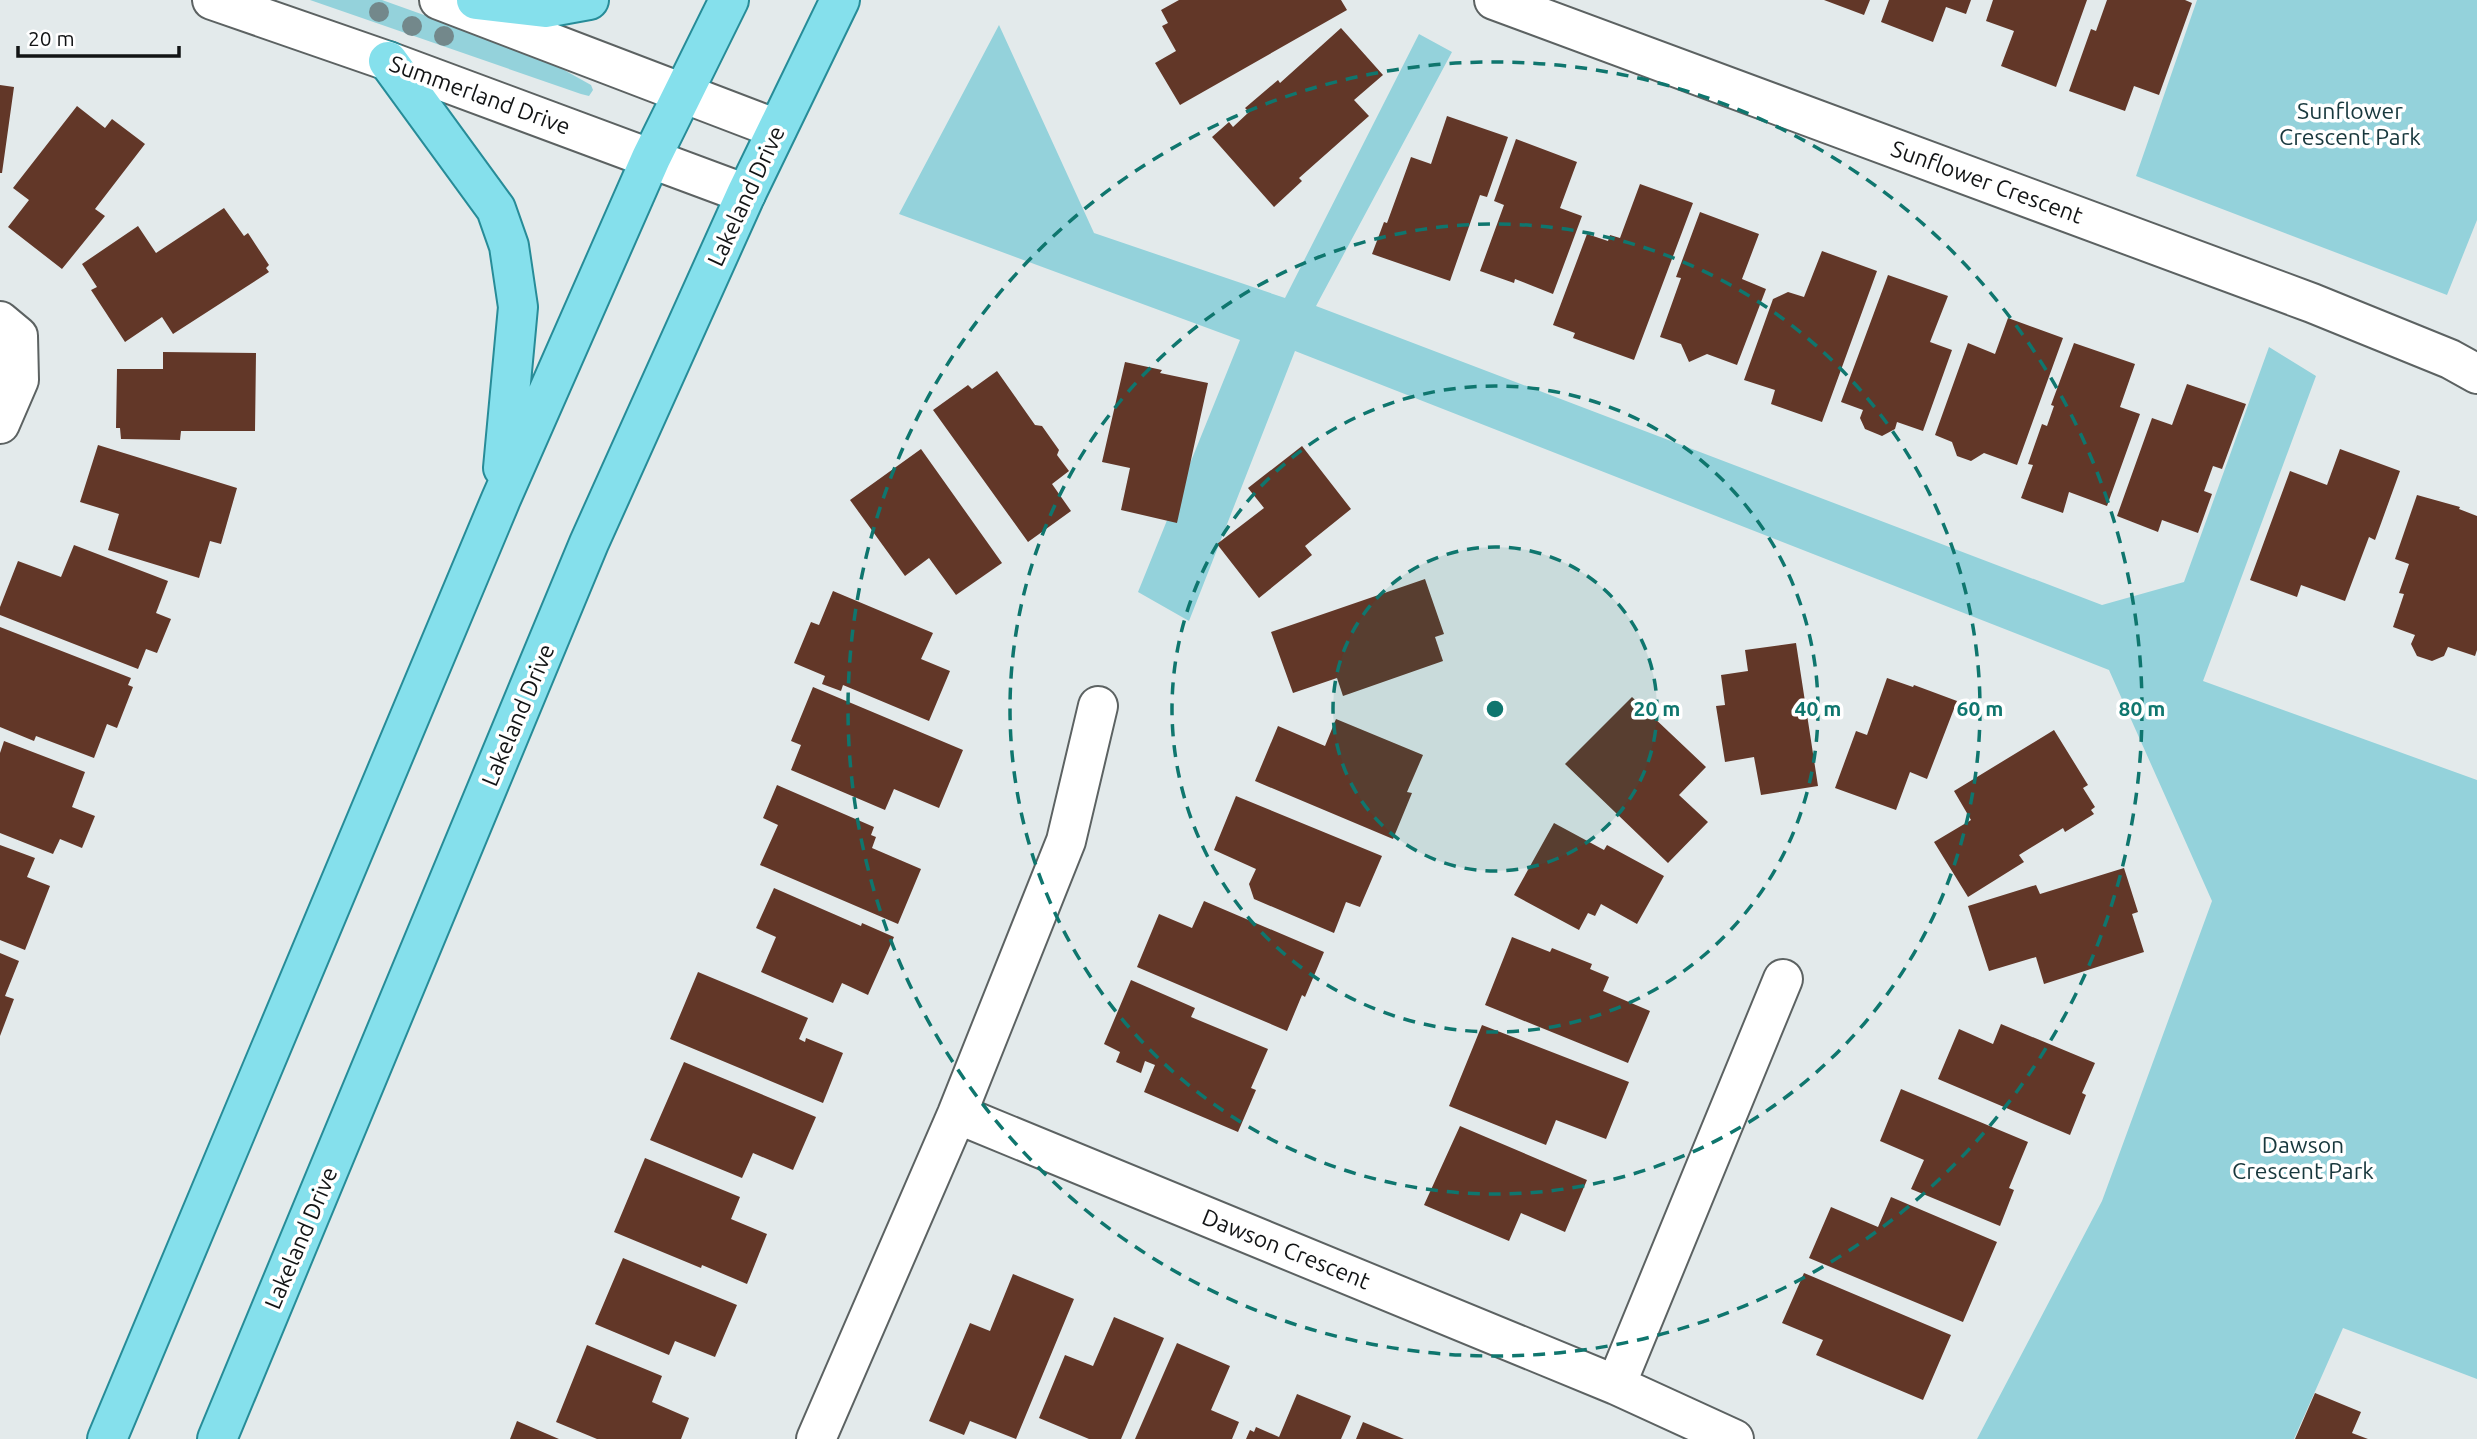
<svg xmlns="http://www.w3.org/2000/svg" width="2477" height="1439" font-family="Ubuntu,sans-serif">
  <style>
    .green { fill: #94d2db }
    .building { fill: #623728 }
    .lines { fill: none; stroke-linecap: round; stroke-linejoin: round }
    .minor-casing { stroke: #5c6262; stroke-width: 42 }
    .major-casing { stroke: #278c98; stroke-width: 42 }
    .minor { stroke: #fff; stroke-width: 38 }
    .major { stroke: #85e0ec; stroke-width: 38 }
    .tree { fill: #73888b }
    .ring { fill: none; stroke: #0f766e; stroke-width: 3.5; stroke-dasharray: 12 9 }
    .labels { text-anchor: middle; stroke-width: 7; stroke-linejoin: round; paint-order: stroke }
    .street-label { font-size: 23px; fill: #121415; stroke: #fff }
    .park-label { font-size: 23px; fill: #18383d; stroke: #fff }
    .centre { fill: #0f766e; stroke: #fff; stroke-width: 3.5 }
    .ring-label { font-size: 21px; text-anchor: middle; font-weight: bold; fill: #0f766e; stroke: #fff; stroke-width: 7; stroke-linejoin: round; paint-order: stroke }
  </style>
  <rect width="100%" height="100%" fill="#e3eaeb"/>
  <path class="green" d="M 310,0 L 382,0 L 539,56 L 591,85 L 593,90 L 589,96 L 581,94 Z
    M 2197,0 L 2477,0 L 2477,220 L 2447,295 L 2136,176 Z
    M 999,25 L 1094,233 L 1285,298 L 1419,34 L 1452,52 L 1316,306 L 2102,605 L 2184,582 L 2269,347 L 2316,376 L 2203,681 L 2477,780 L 2477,1379 L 2343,1328 L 2294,1439 L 1977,1439 L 2102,1201 L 2212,901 L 2109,670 L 1295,351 L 1189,621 L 1138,592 L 1240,340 L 899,214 Z"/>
  <path class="building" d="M 1179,0 L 1341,0 L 1347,10 L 1180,105 L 1155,63 L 1176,51 L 1162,26 L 1168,23 L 1161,10 Z
    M 1824,0 L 1870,0 L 1864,15 Z
    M 1889,0 L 1971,0 L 1966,14 L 1946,7 L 1933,42 L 1881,22 Z
    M 1993,0 L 2087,0 L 2056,87 L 2001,66 L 2014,31 L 1986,21 Z
    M 2107,0 L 2185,0 L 2192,3 L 2159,95 L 2134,86 L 2125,111 L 2069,91 L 2091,29 L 2096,31 Z
    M 1341,28 L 1383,75 L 1354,100 L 1369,116 L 1299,178 L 1302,181 L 1274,207 L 1212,137 L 1229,122 L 1233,127 L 1249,112 L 1245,108 L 1278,80 L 1280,83 Z
    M 0,85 L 14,87 L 2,173 L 0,173 Z
    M 77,106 L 105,128 L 112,119 L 145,144 L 95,209 L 105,216 L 62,269 L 8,227 L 29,200 L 13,188 Z
    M 1447,116 L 1508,137 L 1487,197 L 1480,195 L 1450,281 L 1372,254 L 1384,222 L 1387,223 L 1411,157 L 1431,164 Z
    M 1516,139 L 1577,162 L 1560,208 L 1582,216 L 1553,294 L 1515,279 L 1514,283 L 1480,271 L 1504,205 L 1494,201 Z
    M 1640,184 L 1693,203 L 1634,360 L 1573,338 L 1575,333 L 1553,325 L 1587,234 L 1608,241 L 1610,235 L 1620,238 Z
    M 224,208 L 244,236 L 248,233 L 269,265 L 266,268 L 269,272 L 173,334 L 162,317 L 125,342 L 91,290 L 97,287 L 82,264 L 138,226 L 156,253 Z
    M 1700,212 L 1759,234 L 1742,279 L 1766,289 L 1737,365 L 1707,354 L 1689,362 L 1681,344 L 1660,337 L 1681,278 L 1676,277 Z
    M 1822,251 L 1877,271 L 1822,422 L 1771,404 L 1775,390 L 1744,380 L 1773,299 L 1788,292 L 1804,297 Z
    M 1888,275 L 1948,296 L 1930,342 L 1952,350 L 1923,431 L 1897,422 L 1895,429 L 1882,436 L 1865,429 L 1860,418 L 1863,410 L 1841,402 Z
    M 2008,318 L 2063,338 L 2017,465 L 1984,453 L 1971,461 L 1957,456 L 1952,442 L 1935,435 L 1968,343 L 1995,354 Z
    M 2074,343 L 2135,364 L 2120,407 L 2140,414 L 2107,506 L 2069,492 L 2063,513 L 2021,498 L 2033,465 L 2028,464 L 2042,424 L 2047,426 L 2054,406 L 2051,405 Z
    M 163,352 L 256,353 L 255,431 L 181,431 L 180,440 L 121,439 L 120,428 L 116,428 L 117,369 L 163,369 Z
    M 1125,362 L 1162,370 L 1160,373 L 1208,383 L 1177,523 L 1121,510 L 1130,468 L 1102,462 Z
    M 997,371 L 1035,425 L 1042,426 L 1059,450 L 1057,455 L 1069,471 L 1052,484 L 1071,511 L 1028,542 L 933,410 L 968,385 L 972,389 Z
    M 2187,384 L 2246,404 L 2222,469 L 2213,466 L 2204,491 L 2212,494 L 2198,533 L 2162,520 L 2158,532 L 2117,516 L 2152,418 L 2172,425 Z
    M 98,445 L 237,488 L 221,544 L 210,541 L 199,578 L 108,550 L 119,514 L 80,502 Z
    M 1302,446 L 1351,509 L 1305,546 L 1312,555 L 1259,598 L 1217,544 L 1264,508 L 1248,488 Z
    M 921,449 L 1002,563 L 956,595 L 929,558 L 905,576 L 850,500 Z
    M 2340,449 L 2400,471 L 2375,540 L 2369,537 L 2345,601 L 2301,585 L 2297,597 L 2250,580 L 2290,471 L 2327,485 Z
    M 2417,495 L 2460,507 L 2459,509 L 2477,516 L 2477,650 L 2475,656 L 2448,647 L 2444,656 L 2432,661 L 2417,656 L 2411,644 L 2415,635 L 2393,627 L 2404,594 L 2399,593 L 2409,564 L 2395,559 Z
    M 74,545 L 168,581 L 156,613 L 171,619 L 157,653 L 146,649 L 138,669 L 0,615 L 0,607 L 18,561 L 61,577 Z
    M 1425,579 L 1444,634 L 1435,637 L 1443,661 L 1343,696 L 1337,678 L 1293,693 L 1271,632 Z
    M 833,591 L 933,633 L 921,659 L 950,671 L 929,721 L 843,685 L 841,691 L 822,684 L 825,676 L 794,663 L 811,622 L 819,625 Z
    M 0,627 L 131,678 L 128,685 L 133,687 L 117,728 L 107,724 L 94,758 L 36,736 L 34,741 L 0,727 Z
    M 1796,643 L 1818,786 L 1761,795 L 1754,757 L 1725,762 L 1716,706 L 1725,705 L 1721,675 L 1748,671 L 1745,650 Z
    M 1887,678 L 1913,687 L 1914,685 L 1957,701 L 1927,779 L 1910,772 L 1896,810 L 1835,788 L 1856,731 L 1867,735 Z
    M 813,687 L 963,750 L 939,808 L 894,789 L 885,810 L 791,770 L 801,745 L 791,741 Z
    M 1632,697 L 1706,767 L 1679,795 L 1708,822 L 1668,863 L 1565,764 Z
    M 1336,719 L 1423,755 L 1407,792 L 1412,793 L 1393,839 L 1255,781 L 1278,726 L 1325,746 Z
    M 2054,730 L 2088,785 L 2083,788 L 2095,807 L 2091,810 L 2094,814 L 2065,832 L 2063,828 L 2019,855 L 2024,862 L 1968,897 L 1934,842 L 1971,820 L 1954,791 Z
    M 4,741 L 85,772 L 72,807 L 95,816 L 82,848 L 60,839 L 53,854 L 0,833 L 0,753 Z
    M 777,785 L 874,827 L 871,835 L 876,837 L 872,848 L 921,869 L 898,924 L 760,865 L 778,825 L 763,818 Z
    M 1236,796 L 1382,856 L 1360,907 L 1346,902 L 1334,933 L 1254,899 L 1249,884 L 1256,869 L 1214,850 Z
    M 1554,823 L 1604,850 L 1607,845 L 1664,876 L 1637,924 L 1601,904 L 1595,916 L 1588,913 L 1579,930 L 1514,895 Z
    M 0,845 L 35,858 L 27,877 L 50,886 L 25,950 L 0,940 Z
    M 2124,868 L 2138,912 L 2132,914 L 2144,952 L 2044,984 L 2036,957 L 1989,971 L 1968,906 L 2036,885 L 2040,894 Z
    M 774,888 L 861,926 L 862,923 L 894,937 L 868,995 L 842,983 L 833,1003 L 761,972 L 776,937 L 756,928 Z
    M 1204,901 L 1324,952 L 1305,997 L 1302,995 L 1287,1031 L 1137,967 L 1159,914 L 1192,928 Z
    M 1512,937 L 1550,952 L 1552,948 L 1592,964 L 1590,969 L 1609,977 L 1603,991 L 1650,1011 L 1628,1063 L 1485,1005 Z
    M 0,953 L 19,961 L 5,996 L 14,999 L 0,1036 Z
    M 698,972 L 808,1018 L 799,1039 L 805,1042 L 806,1038 L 843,1053 L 823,1103 L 670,1039 Z
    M 1131,980 L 1195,1008 L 1191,1017 L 1268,1049 L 1251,1088 L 1256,1090 L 1238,1132 L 1144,1092 L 1155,1065 L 1145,1061 L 1141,1073 L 1116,1062 L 1120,1052 L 1104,1044 Z
    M 2001,1024 L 2095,1063 L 2082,1093 L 2086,1095 L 2070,1135 L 1938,1079 L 1959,1029 L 1993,1044 Z
    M 1482,1025 L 1629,1082 L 1606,1139 L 1556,1120 L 1546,1145 L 1449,1106 Z
    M 684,1062 L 816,1117 L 793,1170 L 753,1153 L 742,1178 L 650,1140 Z
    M 1901,1089 L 2028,1142 L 2009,1188 L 2014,1190 L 2000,1226 L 1911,1189 L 1924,1160 L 1880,1141 Z
    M 1460,1126 L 1587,1180 L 1565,1232 L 1521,1213 L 1509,1241 L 1424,1205 Z
    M 645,1158 L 740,1197 L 731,1219 L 767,1234 L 747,1284 L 702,1265 L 701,1268 L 614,1232 Z
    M 1891,1197 L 1997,1242 L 1963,1322 L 1809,1258 L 1831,1207 L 1878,1227 Z
    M 623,1258 L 737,1305 L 715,1357 L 675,1341 L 669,1355 L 595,1324 Z
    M 1804,1273 L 1951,1335 L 1923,1400 L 1816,1355 L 1823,1340 L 1782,1323 Z
    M 1013,1274 L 1074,1299 L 1016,1439 L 970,1421 L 964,1435 L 929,1421 L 970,1323 L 990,1331 Z
    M 1114,1317 L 1164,1338 L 1121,1439 L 1089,1439 L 1039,1418 L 1065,1355 L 1093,1366 Z
    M 1177,1343 L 1230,1366 L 1211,1410 L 1239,1422 L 1232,1439 L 1135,1439 Z
    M 587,1345 L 662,1376 L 652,1402 L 689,1418 L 681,1439 L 597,1439 L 556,1422 Z
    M 2315,1393 L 2361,1412 L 2352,1433 L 2368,1439 L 2295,1439 Z
    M 1297,1394 L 1351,1416 L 1341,1439 L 1246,1439 L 1250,1430 L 1254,1432 L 1256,1427 L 1279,1437 Z
    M 517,1421 L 559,1439 L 510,1439 Z
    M 1363,1422 L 1404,1439 L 1356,1439 Z"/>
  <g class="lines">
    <defs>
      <path id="minor" d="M 212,0 L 388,61 L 746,194
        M 439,0 L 777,129
        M 1494,0 L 2312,303 L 2450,359 L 2477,374
        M 0,321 L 18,336 L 19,380 L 0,424
        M 957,1114 L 1616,1385 L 1734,1439
        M 1616,1385 L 1783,979
        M 816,1439 L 957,1114 L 1066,841 L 1098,706"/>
      <path id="major" d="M 476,0 L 545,8 L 589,0
        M 388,61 L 496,209 L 509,246 L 518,307 L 503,468
        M 107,1439 L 501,499 L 651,158 L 729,0
        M 217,1439 L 589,543 L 746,194 L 840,0"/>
    </defs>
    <use href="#minor" class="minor-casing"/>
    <use href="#major" class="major-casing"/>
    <use href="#minor" class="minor"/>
    <use href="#major" class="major"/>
  </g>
  <g class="tree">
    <circle cx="379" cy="12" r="10"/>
    <circle cx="412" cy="26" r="10"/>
    <circle cx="444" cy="36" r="10"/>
  </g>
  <circle cx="1495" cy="709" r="162" fill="#0f766e" fill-opacity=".12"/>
  <g class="ring">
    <circle cx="1495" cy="709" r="162"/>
    <circle cx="1495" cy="709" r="323"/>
    <circle cx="1495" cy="709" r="485"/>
    <circle cx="1495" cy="709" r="647"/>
  </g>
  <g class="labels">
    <g class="street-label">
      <text transform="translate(480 95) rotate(20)" y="8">Summerland Drive</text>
      <text transform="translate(1987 182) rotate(20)" y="8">Sunflower Crescent</text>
      <text transform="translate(746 196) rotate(-65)" y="8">Lakeland Drive</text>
      <text transform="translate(518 715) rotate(-67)" y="8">Lakeland Drive</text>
      <text transform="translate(301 1238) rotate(-67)" y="8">Lakeland Drive</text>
      <text transform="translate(1286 1249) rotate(22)" y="8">Dawson Crescent</text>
    </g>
    <g class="park-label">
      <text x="2350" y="119">Sunflower<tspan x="2350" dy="26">Crescent Park</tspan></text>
      <text x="2303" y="1153">Dawson<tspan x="2303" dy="26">Crescent Park</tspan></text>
    </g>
  </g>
  <circle cx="1495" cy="709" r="10" class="centre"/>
  <g class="ring-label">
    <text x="1657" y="716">20 m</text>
    <text x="1818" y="716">40 m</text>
    <text x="1980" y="716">60 m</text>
    <text x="2142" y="716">80 m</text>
  </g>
  <path d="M18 46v10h161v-10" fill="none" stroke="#121415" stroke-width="3.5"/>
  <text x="28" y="46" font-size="21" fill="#121415" stroke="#ffffff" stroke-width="5" paint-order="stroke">20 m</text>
</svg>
